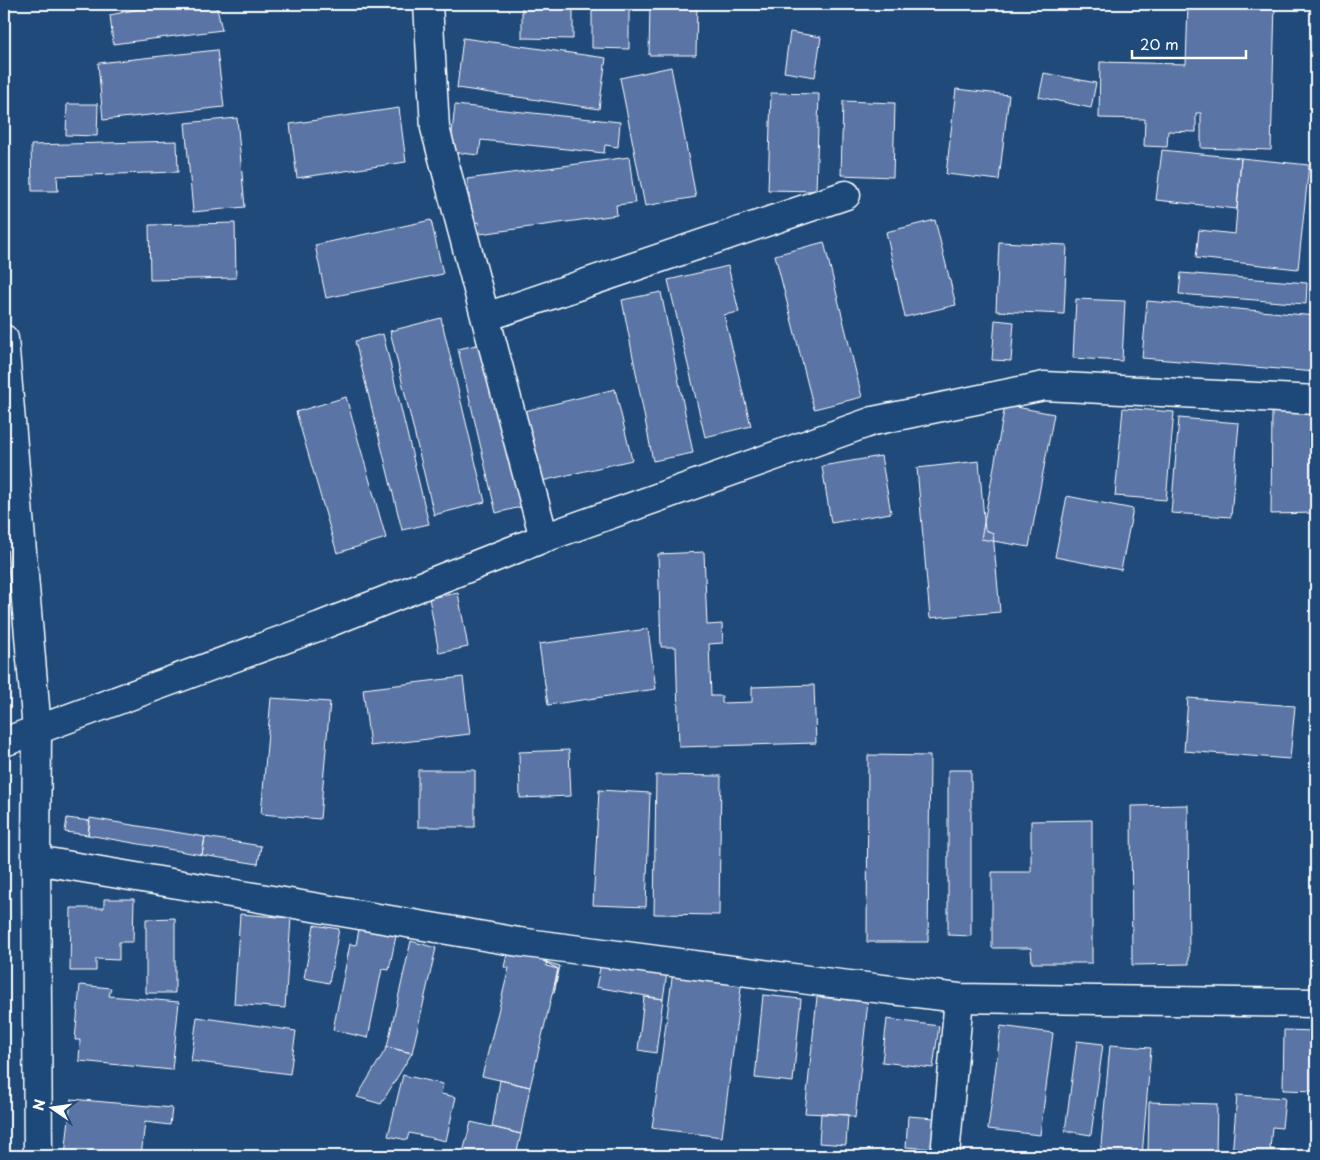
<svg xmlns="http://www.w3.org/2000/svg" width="1320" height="1160" font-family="'Playpen Sans',sans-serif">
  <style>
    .building { fill: #5a74a5; stroke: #fff }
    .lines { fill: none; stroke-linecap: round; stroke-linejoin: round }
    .minor-casing { stroke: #fff; stroke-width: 31 }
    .minor { stroke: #1f4a7a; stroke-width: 28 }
  </style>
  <rect width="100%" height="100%" fill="#1f4a7a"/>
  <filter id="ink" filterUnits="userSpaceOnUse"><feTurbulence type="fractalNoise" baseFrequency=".02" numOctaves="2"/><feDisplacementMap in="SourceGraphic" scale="10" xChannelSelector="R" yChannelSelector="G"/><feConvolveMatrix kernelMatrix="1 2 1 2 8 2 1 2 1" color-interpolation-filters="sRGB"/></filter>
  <g filter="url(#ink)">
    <path class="building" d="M 163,4 L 216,4 L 222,30 L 113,44 L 110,15 Z
      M 460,4 L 504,4 L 504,5 L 460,5 Z
      M 522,4 L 573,4 L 573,39 L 522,38 Z
      M 592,4 L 629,4 L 629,49 L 592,48 Z
      M 650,4 L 697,4 L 696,55 L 649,55 Z
      M 1188,4 L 1275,4 L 1271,150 L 1201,148 L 1201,113 L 1196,113 L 1196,132 L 1168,131 L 1167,147 L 1144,146 L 1145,119 L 1099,118 L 1100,62 L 1186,64 Z
      M 790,32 L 821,37 L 815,77 L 784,72 Z
      M 463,38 L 606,58 L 599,109 L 457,88 Z
      M 217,50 L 224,107 L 103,120 L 98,63 Z
      M 671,67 L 696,197 L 645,206 L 620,78 Z
      M 1044,73 L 1096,83 L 1091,108 L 1039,97 Z
      M 956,89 L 1009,95 L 999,180 L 946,174 Z
      M 771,93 L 819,94 L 816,191 L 768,190 Z
      M 843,101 L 895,103 L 893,177 L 841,175 Z
      M 67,104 L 98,104 L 97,136 L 66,135 Z
      M 455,105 L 620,122 L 618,147 L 605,145 L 604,153 L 481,140 L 479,155 L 450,152 Z
      M 399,108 L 406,162 L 297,178 L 290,124 Z
      M 237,118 L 245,207 L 193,212 L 185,123 Z
      M 177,141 L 178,172 L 57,176 L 58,191 L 32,191 L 31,145 Z
      M 1162,150 L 1241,158 L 1237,209 L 1156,200 Z
      M 629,157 L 635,203 L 616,205 L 617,215 L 480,234 L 479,222 L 472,223 L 467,179 Z
      M 1241,158 L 1309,165 L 1298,269 L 1196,258 L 1199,230 L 1235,234 Z
      M 431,220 L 443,274 L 326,298 L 315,245 Z
      M 935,220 L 956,305 L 905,317 L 886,232 Z
      M 235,223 L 236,278 L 150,280 L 149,225 Z
      M 824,242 L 862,397 L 814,409 L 775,255 Z
      M 999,242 L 1067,245 L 1064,314 L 996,311 Z
      M 728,266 L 739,312 L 724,315 L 751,426 L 705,437 L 668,280 Z
      M 1181,273 L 1307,283 L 1306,304 L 1179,294 Z
      M 661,292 L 693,453 L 653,461 L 622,300 Z
      M 1076,299 L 1125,301 L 1122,361 L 1073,358 Z
      M 1147,301 L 1316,316 L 1316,372 L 1142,358 Z
      M 441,318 L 485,502 L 434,515 L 390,331 Z
      M 995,320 L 1014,322 L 1011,361 L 992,360 Z
      M 383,334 L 429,524 L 402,530 L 355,341 Z
      M 490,342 L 529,505 L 496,513 L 458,349 Z
      M 615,389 L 632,460 L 542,481 L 525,411 Z
      M 346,397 L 386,538 L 337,553 L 296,412 Z
      M 1005,405 L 1054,414 L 1029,547 L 981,539 Z
      M 1123,408 L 1174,412 L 1166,500 L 1115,496 Z
      M 1272,411 L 1316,411 L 1316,513 L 1271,514 Z
      M 1179,418 L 1239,423 L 1231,517 L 1171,513 Z
      M 881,456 L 891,513 L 831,523 L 822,466 Z
      M 979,461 L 985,530 L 993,533 L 1000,612 L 930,618 L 917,468 Z
      M 1067,496 L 1133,509 L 1121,570 L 1055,557 Z
      M 704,552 L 707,625 L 722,624 L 723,643 L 709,644 L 711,696 L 722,696 L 722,703 L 752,702 L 752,687 L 814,685 L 816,743 L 679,747 L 676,647 L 661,647 L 658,554 Z
      M 458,593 L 468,647 L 439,653 L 429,598 Z
      M 648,629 L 656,689 L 548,705 L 539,644 Z
      M 463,677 L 470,734 L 370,746 L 363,689 Z
      M 271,698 L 330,702 L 320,819 L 261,814 Z
      M 1188,698 L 1295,706 L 1290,759 L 1184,751 Z
      M 569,750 L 571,796 L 520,798 L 519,752 Z
      M 868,755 L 930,756 L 928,942 L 867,942 Z
      M 418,770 L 475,770 L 475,827 L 418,827 Z
      M 948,770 L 971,770 L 971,936 L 948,935 Z
      M 656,775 L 721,776 L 719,915 L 654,914 Z
      M 599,790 L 650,793 L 646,907 L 593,905 Z
      M 4,801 L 7,801 L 8,853 L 4,853 Z
      M 1188,805 L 1189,964 L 1132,965 L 1131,806 Z
      M 67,818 L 90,821 L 88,835 L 65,832 Z
      M 90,818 L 205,837 L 202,855 L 88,835 Z
      M 1092,820 L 1092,963 L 1032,963 L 1031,948 L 992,948 L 992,872 L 1031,872 L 1031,821 Z
      M 205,837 L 261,846 L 258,864 L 202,855 Z
      M 4,877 L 8,877 L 5,983 L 4,983 Z
      M 104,899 L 134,899 L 133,942 L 119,942 L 119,960 L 96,959 L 96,971 L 70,971 L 71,908 L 104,908 Z
      M 240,914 L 291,918 L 285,1008 L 234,1004 Z
      M 175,918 L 175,993 L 146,993 L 146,919 Z
      M 314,925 L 339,929 L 329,983 L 304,978 Z
      M 359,929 L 396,936 L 389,970 L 382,969 L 368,1038 L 333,1030 L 350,944 L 356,945 Z
      M 411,941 L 436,948 L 412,1053 L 387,1047 Z
      M 509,946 L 548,955 L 546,966 L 558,969 L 530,1087 L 482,1076 L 509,968 L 504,967 Z
      M 602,959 L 667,973 L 663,999 L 596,987 Z
      M 543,961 L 560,966 L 554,993 L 558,969 Z
      M 673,971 L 742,980 L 722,1137 L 652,1128 Z
      M 80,985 L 111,988 L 109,996 L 179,1002 L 172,1070 L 79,1061 L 80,1040 L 75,1040 Z
      M 763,995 L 801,999 L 793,1082 L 755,1078 Z
      M 644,997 L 663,999 L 656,1053 L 638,1050 Z
      M 817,997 L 868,1002 L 855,1118 L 848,1115 L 805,1113 Z
      M 197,1017 L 296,1031 L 290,1074 L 191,1061 Z
      M 887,1019 L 939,1026 L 933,1068 L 882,1062 Z
      M 1001,1026 L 1053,1033 L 1040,1135 L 988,1129 Z
      M 1284,1030 L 1316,1031 L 1316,1091 L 1283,1090 Z
      M 1077,1041 L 1103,1044 L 1091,1135 L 1065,1131 Z
      M 1110,1045 L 1151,1048 L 1142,1156 L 1100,1156 Z
      M 387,1047 L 412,1053 L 381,1104 L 357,1097 Z
      M 403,1075 L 443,1084 L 441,1094 L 456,1097 L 446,1141 L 409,1133 L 407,1140 L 388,1136 Z
      M 500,1080 L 530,1087 L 521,1134 L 492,1127 Z
      M 1237,1095 L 1285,1098 L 1282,1128 L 1272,1127 L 1270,1149 L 1286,1150 L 1286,1156 L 1232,1156 Z
      M 71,1099 L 172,1108 L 170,1125 L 145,1122 L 141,1156 L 65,1156 Z
      M 1149,1102 L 1217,1104 L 1216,1154 L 1148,1153 Z
      M 821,1113 L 848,1115 L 846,1145 L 819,1143 Z
      M 908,1116 L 934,1118 L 933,1149 L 906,1147 Z
      M 471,1122 L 521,1134 L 516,1156 L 462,1156 Z
      M 852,1151 L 876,1153 L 876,1156 L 851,1156 Z"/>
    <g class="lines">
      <defs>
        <path id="minor" d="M 428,4 L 435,128 L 544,538
          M 486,317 L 846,195
          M 4,339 L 37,730 L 36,860 L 38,1156
          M 4,742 L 320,626 L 544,538 L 873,421 L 1044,386 L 1316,400
          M 36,860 L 519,942 L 824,982 L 959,998 L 1316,1003
          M 945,1156 L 959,998"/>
      </defs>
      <use href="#minor" class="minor-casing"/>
      <use href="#minor" class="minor"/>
    </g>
  </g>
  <rect width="1320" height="1160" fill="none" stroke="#1f4a7a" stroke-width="20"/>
  <rect x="10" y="10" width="1300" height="1140" fill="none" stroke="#fff" stroke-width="2" filter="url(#ink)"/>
  <g transform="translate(52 1108) rotate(283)" stroke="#1f4a7a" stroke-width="4" paint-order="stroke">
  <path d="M0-4L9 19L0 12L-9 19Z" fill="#ffffff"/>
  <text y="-8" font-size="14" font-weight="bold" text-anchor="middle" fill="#ffffff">N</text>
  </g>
  <path d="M1132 50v8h114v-8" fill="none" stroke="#ffffff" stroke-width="2.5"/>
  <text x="1140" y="50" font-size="15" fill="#ffffff" stroke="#1f4a7a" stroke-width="4" paint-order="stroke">20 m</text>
</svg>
